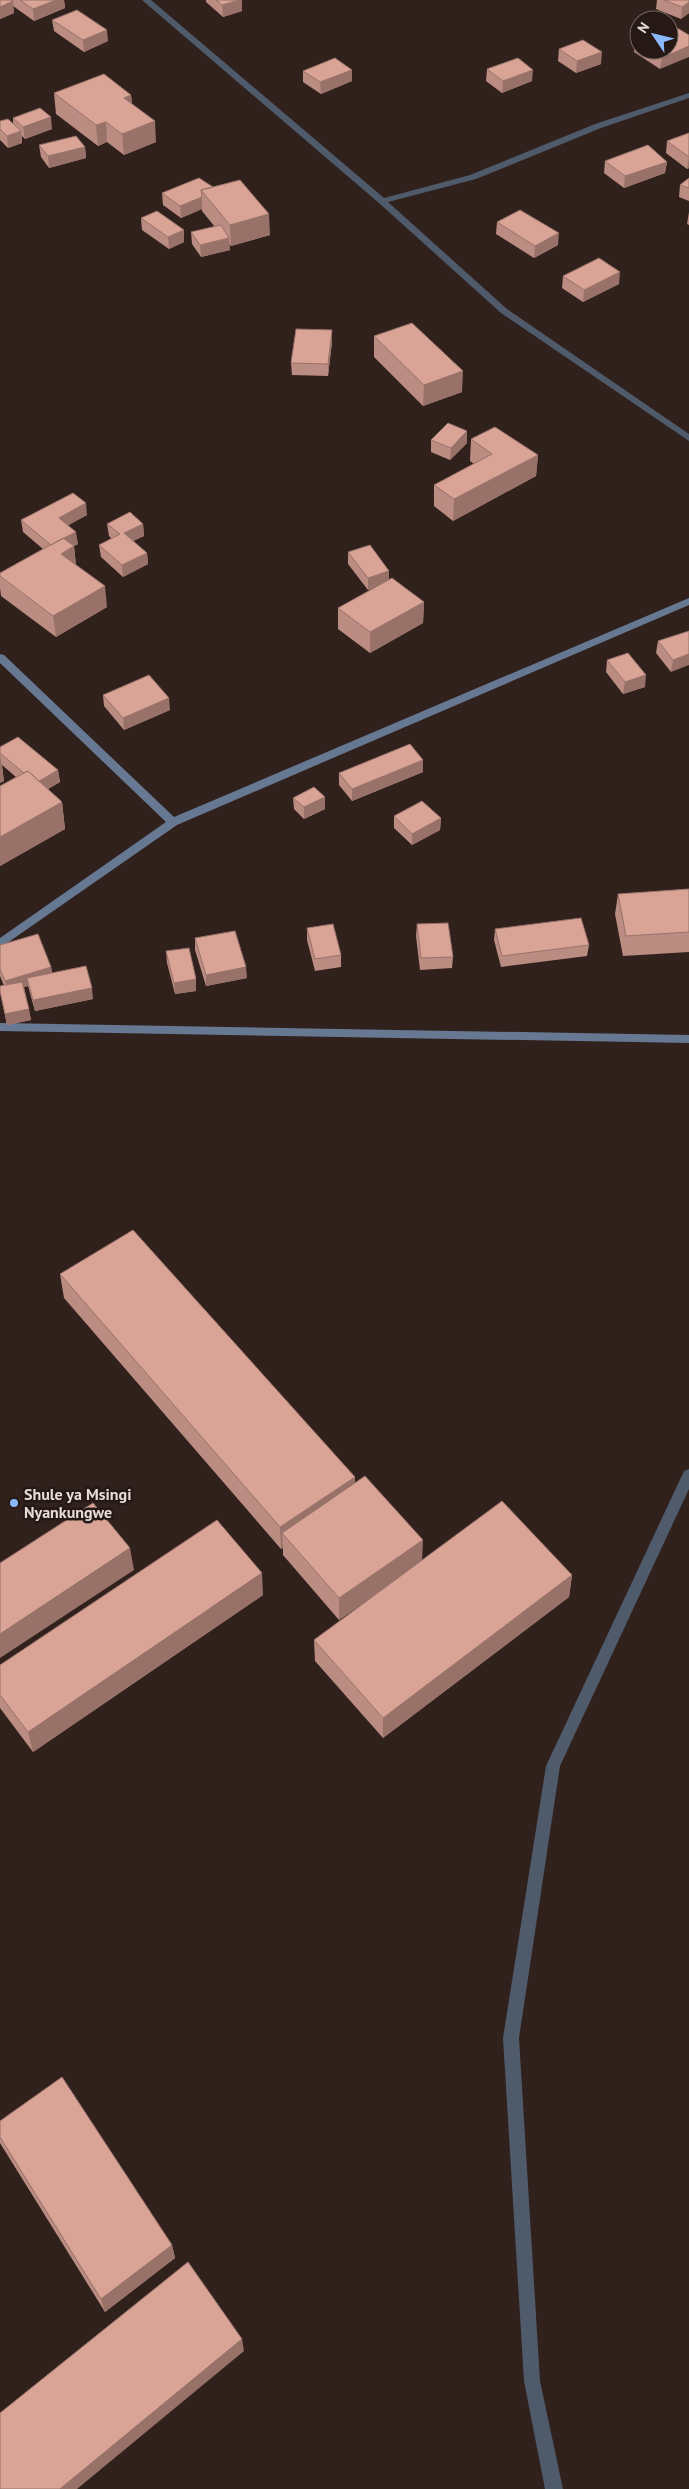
<svg xmlns="http://www.w3.org/2000/svg" width="689" height="2489" font-family="'PT Sans',sans-serif">
  <style>
    .lines { fill: none; stroke-linecap: round; stroke-linejoin: round }
    .street { fill: #4f5a6b; fill-rule: evenodd }
    .secondary { fill: #667892; fill-rule: evenodd }
    .wall { fill: #bb8c81 }
    .shaded-wall { fill: #987269 }
    .building { fill: #d9a396; stroke: #987269 }
    .poi-dot { fill: #8bb9fc; stroke: #261814; stroke-width: 2 }
    .labels { text-anchor: middle; stroke-width: 5; stroke-linejoin: round; paint-order: stroke }
    .poi-label { font-size: 16px; font-weight: bold; fill: #e6dcd9; stroke: #261814; text-anchor: start }
  </style>
  <rect width="100%" height="100%" fill="#30211d"/>
  <g class="lines">
    <path class="street" d="M 142,0 L 151,0 L 384,198 L 470,175 L 595,124 L 689,93 L 689,98 L 601,128 L 476,179 L 388,202 L 507,309 L 689,434 L 689,441 L 501,313 L 379,203 Z
      M 689,1469 L 689,1489 L 560,1766 L 519,2038 L 540,2381 L 563,2489 L 545,2489 L 524,2381 L 503,2038 L 546,1766 L 684,1471 Z"/>
    <path class="secondary" d="M 689,598 L 689,605 L 177,825 L 0,948 L 0,938 L 166,822 L 0,663 L 0,654 L 4,655 L 174,817 Z
      M 0,1023 L 689,1035 L 689,1043 L 0,1031 Z"/>
  </g>
  <path class="wall" d="M 0,0 L 64,0 L 65,8 L 34,21 L 13,6 L 14,13 L 0,19 Z
    M 206,0 L 242,0 L 242,11 L 223,17 L 206,2 Z
    M 657,0 L 689,0 L 689,13 L 681,19 L 656,9 Z
    M 52,20 L 108,41 L 84,52 L 54,31 Z
    M 639,39 L 639,50 L 669,50 L 660,69 L 634,52 L 635,41 Z
    M 559,49 L 601,64 L 576,73 L 558,61 Z
    M 487,69 L 532,81 L 502,93 L 486,81 Z
    M 352,70 L 352,81 L 321,94 L 303,82 L 303,71 Z
    M 54,93 L 131,95 L 132,104 L 156,142 L 124,155 L 107,142 L 98,146 L 56,114 Z
    M 13,118 L 52,129 L 25,139 L 22,136 L 22,143 L 8,148 L 0,140 L 0,121 L 13,124 Z
    M 689,133 L 689,168 L 687,169 L 666,153 L 667,141 Z
    M 39,145 L 85,147 L 86,158 L 49,168 L 41,157 Z
    M 605,161 L 667,162 L 665,173 L 624,188 L 604,173 Z
    M 199,178 L 270,235 L 231,246 L 229,244 L 230,250 L 201,257 L 192,244 L 191,232 L 215,227 L 202,211 L 202,209 L 181,218 L 163,205 L 162,193 Z
    M 689,178 L 689,201 L 679,197 L 680,185 Z
    M 689,212 L 689,225 L 687,224 Z
    M 141,218 L 184,242 L 169,249 L 142,230 Z
    M 497,222 L 558,245 L 534,258 L 496,234 Z
    M 563,276 L 619,284 L 583,302 L 562,288 Z
    M 374,336 L 462,392 L 423,406 L 374,357 Z
    M 332,342 L 328,376 L 292,375 L 291,363 Z
    M 471,439 L 538,455 L 536,476 L 453,521 L 434,506 L 434,485 L 474,464 L 470,461 Z
    M 431,440 L 467,443 L 450,460 L 431,452 Z
    M 87,515 L 68,525 L 78,544 L 74,546 L 76,565 L 107,607 L 56,637 L 1,596 L 0,588 L 0,573 L 43,549 L 23,532 L 21,520 Z
    M 107,524 L 143,524 L 144,536 L 133,541 L 147,553 L 148,564 L 123,577 L 101,557 L 99,545 L 112,539 L 109,536 Z
    M 348,552 L 424,602 L 423,623 L 370,653 L 338,629 L 338,608 L 375,588 L 368,590 L 348,564 Z
    M 689,631 L 671,672 L 656,653 L 658,641 Z
    M 607,660 L 645,687 L 623,694 L 606,672 Z
    M 103,695 L 170,710 L 124,730 L 104,706 Z
    M 0,747 L 58,770 L 60,782 L 48,789 L 62,802 L 65,829 L 0,866 L 0,786 L 16,777 L 2,765 L 4,781 L 0,783 Z
    M 423,760 L 423,772 L 352,801 L 339,785 L 339,773 Z
    M 293,798 L 325,809 L 304,819 L 294,809 Z
    M 394,816 L 441,818 L 440,830 L 412,845 L 394,828 Z
    M 689,889 L 689,952 L 623,956 L 615,914 L 618,894 Z
    M 417,924 L 453,957 L 452,968 L 420,970 L 416,936 Z
    M 307,928 L 341,955 L 341,967 L 315,971 L 307,940 Z
    M 495,929 L 589,945 L 587,956 L 501,967 L 494,940 Z
    M 195,938 L 247,978 L 206,986 L 195,950 Z
    M 0,945 L 51,967 L 52,973 L 93,999 L 35,1011 L 28,986 L 24,987 L 31,1020 L 7,1025 L 0,992 L 4,986 L 0,976 Z
    M 166,951 L 196,979 L 196,991 L 175,994 L 167,963 Z
    M 60,1274 L 355,1477 L 355,1483 L 422,1560 L 572,1575 L 569,1597 L 383,1738 L 315,1661 L 314,1640 L 375,1595 L 339,1620 L 283,1555 L 283,1548 L 281,1549 L 64,1298 Z
    M 263,1595 L 33,1752 L 0,1708 L 0,1665 Z
    M 0,2121 L 172,2245 L 175,2258 L 105,2312 L 0,2143 Z"/>
  <path class="shaded-wall" d="M 56,0 L 64,0 L 65,8 L 34,21 L 33,9 Z
    M 239,0 L 242,0 L 242,11 L 223,17 L 222,5 Z
    M 13,1 L 14,13 L 0,19 L 0,7 Z
    M 689,2 L 689,13 L 681,19 L 682,7 Z
    M 107,30 L 108,41 L 84,52 L 83,40 Z
    M 689,46 L 689,57 L 660,69 L 662,58 Z
    M 602,52 L 601,64 L 576,73 L 577,61 Z
    M 352,70 L 352,81 L 321,94 L 320,82 Z
    M 533,70 L 532,81 L 502,93 L 503,81 Z
    M 131,95 L 133,116 L 124,98 Z
    M 51,117 L 52,129 L 25,139 L 23,127 Z
    M 155,121 L 156,142 L 124,155 L 122,134 Z
    M 106,122 L 107,142 L 98,146 L 96,125 Z
    M 21,131 L 22,143 L 8,148 L 7,136 Z
    M 85,147 L 86,158 L 49,168 L 48,156 Z
    M 689,157 L 689,168 L 687,169 Z
    M 667,162 L 665,173 L 624,188 L 625,176 Z
    M 202,197 L 202,209 L 181,218 L 180,206 Z
    M 269,214 L 270,235 L 231,246 L 230,225 Z
    M 184,230 L 184,242 L 169,249 L 168,237 Z
    M 559,233 L 558,245 L 534,258 L 535,246 Z
    M 229,238 L 230,250 L 201,257 L 200,245 Z
    M 620,272 L 619,284 L 583,302 L 584,290 Z
    M 332,330 L 332,342 L 328,376 L 328,364 Z
    M 463,371 L 462,392 L 423,406 L 424,385 Z
    M 467,431 L 467,443 L 450,460 L 451,448 Z
    M 538,455 L 536,476 L 453,521 L 454,499 Z
    M 86,503 L 87,515 L 60,530 L 59,518 Z
    M 143,524 L 144,536 L 125,545 L 124,533 Z
    M 76,532 L 78,544 L 53,557 L 51,545 Z
    M 74,546 L 76,567 L 61,554 Z
    M 147,553 L 148,564 L 123,577 L 122,565 Z
    M 389,571 L 389,583 L 368,590 L 368,578 Z
    M 105,586 L 107,607 L 56,637 L 53,616 Z
    M 424,602 L 423,623 L 370,653 L 370,632 Z
    M 689,654 L 689,665 L 671,672 L 673,660 Z
    M 646,675 L 645,687 L 623,694 L 625,682 Z
    M 169,698 L 170,710 L 124,730 L 123,718 Z
    M 0,754 L 4,781 L 0,783 Z
    M 423,760 L 423,772 L 352,801 L 352,789 Z
    M 58,770 L 60,782 L 37,795 L 36,783 Z
    M 325,797 L 325,809 L 304,819 L 304,807 Z
    M 62,802 L 65,829 L 0,866 L 0,837 Z
    M 441,818 L 440,830 L 412,845 L 412,834 Z
    M 51,967 L 53,979 L 27,978 L 28,986 L 7,992 L 5,981 Z
    M 246,967 L 247,978 L 206,986 L 206,975 Z
    M 196,979 L 196,991 L 175,994 L 174,983 Z
    M 92,988 L 93,999 L 35,1011 L 33,1000 Z
    M 29,1009 L 31,1020 L 7,1025 L 5,1014 Z
    M 355,1477 L 355,1499 L 282,1533 L 283,1548 L 281,1549 L 280,1527 Z
    M 423,1540 L 422,1562 L 339,1620 L 339,1598 Z
    M 130,1548 L 134,1570 L 0,1658 L 0,1634 Z
    M 262,1573 L 263,1595 L 33,1752 L 28,1732 Z
    M 572,1575 L 569,1597 L 383,1738 L 383,1718 Z
    M 172,2245 L 175,2258 L 105,2312 L 101,2299 Z
    M 242,2339 L 244,2351 L 77,2489 L 60,2489 Z"/>
  <path class="building" d="M 0,0 L 11,0 L 13,1 L 0,7 Z
    M 20,0 L 56,0 L 33,9 Z
    M 216,0 L 239,0 L 222,5 Z
    M 664,0 L 689,0 L 689,2 L 682,7 Z
    M 77,10 L 107,30 L 83,40 L 52,20 Z
    M 672,25 L 689,35 L 689,46 L 662,58 L 649,50 L 669,50 L 669,26 Z
    M 639,39 L 639,43 L 635,41 Z
    M 583,40 L 602,52 L 577,61 L 559,49 Z
    M 335,58 L 352,70 L 320,82 L 303,71 Z
    M 518,58 L 533,70 L 503,81 L 487,69 Z
    M 104,74 L 131,95 L 124,98 L 155,121 L 122,134 L 106,122 L 96,125 L 54,93 Z
    M 40,108 L 51,117 L 23,127 L 13,118 Z
    M 8,119 L 21,131 L 7,136 L 0,129 L 0,121 Z
    M 689,133 L 689,157 L 667,141 Z
    M 76,136 L 85,147 L 48,156 L 39,145 Z
    M 648,145 L 667,162 L 625,176 L 605,161 Z
    M 199,178 L 213,187 L 201,190 L 202,197 L 180,206 L 162,193 Z
    M 689,178 L 689,188 L 680,185 Z
    M 240,180 L 269,214 L 230,225 L 201,190 Z
    M 520,210 L 559,233 L 535,246 L 497,222 Z
    M 157,211 L 184,230 L 168,237 L 141,218 Z
    M 221,225 L 229,238 L 200,245 L 191,232 Z
    M 599,258 L 620,272 L 584,290 L 563,276 Z
    M 412,323 L 463,371 L 424,385 L 374,336 Z
    M 296,329 L 332,330 L 328,364 L 291,363 Z
    M 448,423 L 467,431 L 451,448 L 431,440 Z
    M 495,427 L 538,455 L 454,499 L 434,485 L 492,454 L 471,439 Z
    M 73,493 L 86,503 L 59,518 L 76,532 L 64,538 L 51,545 L 21,520 Z
    M 130,512 L 143,524 L 124,533 L 147,553 L 122,565 L 99,545 L 120,534 L 107,524 Z
    M 63,538 L 74,546 L 61,554 L 105,586 L 53,616 L 0,576 L 0,573 Z
    M 370,545 L 389,571 L 368,578 L 348,552 Z
    M 392,578 L 424,602 L 370,632 L 338,608 Z
    M 689,631 L 689,654 L 673,660 L 658,641 Z
    M 628,653 L 646,675 L 625,682 L 607,660 Z
    M 149,675 L 169,698 L 123,718 L 103,695 Z
    M 18,737 L 58,770 L 39,781 L 28,771 L 24,773 L 0,753 L 0,747 Z
    M 410,744 L 423,760 L 352,789 L 339,773 Z
    M 28,771 L 62,802 L 0,837 L 0,786 Z
    M 314,787 L 325,797 L 304,807 L 293,798 Z
    M 422,801 L 441,818 L 412,834 L 394,816 Z
    M 689,889 L 689,932 L 626,936 L 618,894 Z
    M 581,918 L 589,945 L 502,956 L 495,929 Z
    M 448,923 L 453,957 L 421,958 L 417,924 Z
    M 333,924 L 341,955 L 315,959 L 307,928 Z
    M 235,931 L 246,967 L 206,975 L 195,938 Z
    M 38,934 L 51,967 L 5,981 L 0,969 L 0,945 Z
    M 189,948 L 196,979 L 174,983 L 166,951 Z
    M 86,966 L 92,988 L 33,1000 L 27,978 Z
    M 22,982 L 29,1009 L 5,1014 L 0,991 L 0,986 Z
    M 133,1230 L 355,1477 L 280,1527 L 60,1274 Z
    M 365,1476 L 423,1540 L 339,1598 L 282,1533 Z
    M 502,1501 L 572,1575 L 383,1718 L 314,1640 Z
    M 93,1503 L 130,1548 L 0,1634 L 0,1563 Z
    M 217,1520 L 262,1573 L 28,1732 L 0,1695 L 0,1665 Z
    M 62,2077 L 172,2245 L 101,2299 L 0,2137 L 0,2121 Z
    M 188,2262 L 242,2339 L 60,2489 L 0,2489 L 0,2413 Z"/>
  <circle class="poi-dot" cx="14" cy="1503" r="5"/>
  <g class="labels">
    <g class="poi-label">
      <text x="24" y="1500">Shule ya Msingi<tspan x="24" dy="18">Nyankungwe</tspan></text>
    </g>
  </g>
  <g transform="translate(654 35) rotate(305)"><circle r="24" fill="#261814" stroke="#736663"/>
  <path d="M0-4L9 19L0 12L-9 19Z" fill="#8bb9fc"/>
  <text y="-8" font-size="14" font-weight="bold" text-anchor="middle" fill="#e6dcd9">N</text>
  </g>
</svg>
